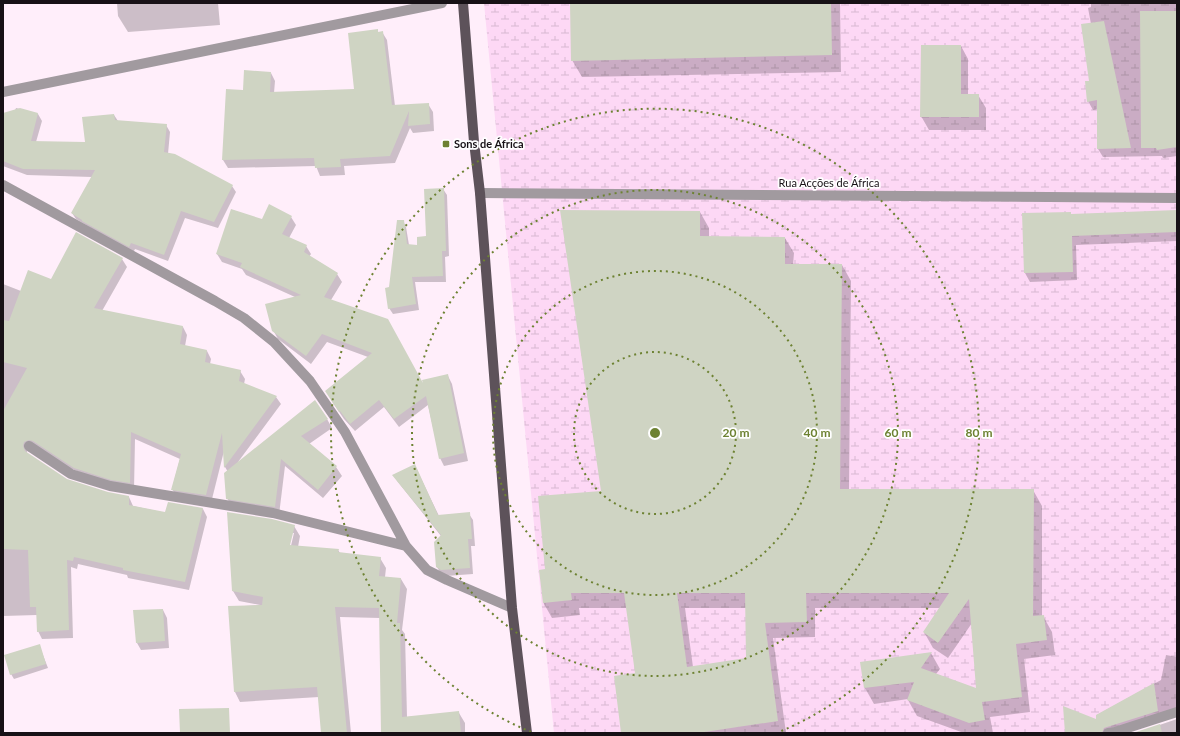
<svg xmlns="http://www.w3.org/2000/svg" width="1180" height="736" font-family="Lato,sans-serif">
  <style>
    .wetland { fill: url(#wetland-marsh) }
    .shadow { fill: #0003; fill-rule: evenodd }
    .building { fill: #cfd4c3; fill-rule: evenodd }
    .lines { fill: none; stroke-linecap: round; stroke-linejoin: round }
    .minor { stroke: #a19a9f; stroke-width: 10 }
    .major { stroke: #5d525a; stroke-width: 10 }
    .ring { fill: none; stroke: #6d8232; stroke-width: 2; stroke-dasharray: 2 4 }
    .poi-dot { fill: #6d8232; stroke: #fff; stroke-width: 1.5 }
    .labels { text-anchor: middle; stroke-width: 3.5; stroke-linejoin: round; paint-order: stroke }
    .poi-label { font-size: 11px; font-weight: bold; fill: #171116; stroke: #fff; text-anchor: start }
    .street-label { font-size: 11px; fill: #171116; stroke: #fff }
    .centre { fill: #6d8232; stroke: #fff; stroke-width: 2 }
    .ring-label { font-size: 12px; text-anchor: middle; font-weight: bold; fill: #6d8232; stroke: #fff; stroke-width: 3.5; stroke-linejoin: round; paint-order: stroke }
  </style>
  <defs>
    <pattern id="wetland-marsh" width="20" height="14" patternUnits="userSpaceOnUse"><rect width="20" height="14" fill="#fdd8f5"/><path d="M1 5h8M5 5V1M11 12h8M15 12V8" fill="none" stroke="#d8b8d1"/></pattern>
  </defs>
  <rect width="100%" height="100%" fill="#ffeefa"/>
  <path class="wetland" d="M 484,3 L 1177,3 L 1177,716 L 1117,733 L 554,733 Z"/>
  <path class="shadow" d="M 117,3 L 218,3 L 220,25 L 128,32 L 118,16 Z
    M 571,3 L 840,3 L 841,72 L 582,77 L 572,60 Z
    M 1091,3 L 1177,3 L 1177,156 L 1163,158 L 1162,156 L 1103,157 L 1098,149 L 1098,109 L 1093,110 L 1088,101 L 1091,81 L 1091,24 L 1088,8 L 1091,7 Z
    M 377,30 L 379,33 L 382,32 L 387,40 L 395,106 L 428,104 L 433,112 L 434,131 L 413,133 L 410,128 L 395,163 L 344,166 L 345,175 L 320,176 L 316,166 L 228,168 L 223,160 L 227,90 L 244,91 L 271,73 L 275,81 L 274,93 L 355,90 Z
    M 961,46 L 968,59 L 968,95 L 978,95 L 986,108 L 986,130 L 929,130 L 921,116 Z
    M 16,108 L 38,114 L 42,121 L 36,142 L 86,143 L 114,115 L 118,121 L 166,125 L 170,132 L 168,154 L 232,186 L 236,192 L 218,228 L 185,218 L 168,261 L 135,249 L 133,253 L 76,219 L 72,213 L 92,177 L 27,175 L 3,166 L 3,143 Z
    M 443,189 L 447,195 L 449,256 L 445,257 L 446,282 L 415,282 L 419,310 L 393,314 L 389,308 L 390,288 L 403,221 L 406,227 L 409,245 L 418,246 L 427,237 Z
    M 232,210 L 262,220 L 291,217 L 296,225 L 289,238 L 306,246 L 311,254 L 309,257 L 337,274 L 342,282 L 331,300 L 424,387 L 448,376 L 452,384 L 468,461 L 444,466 L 440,458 L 428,405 L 399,427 L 384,407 L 355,431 L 344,419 L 331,400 L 368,357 L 327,342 L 311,364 L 278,339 L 273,330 L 295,297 L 246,275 L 242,269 L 222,262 L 217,254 Z
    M 1177,211 L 1177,241 L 1076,245 L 1077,280 L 1030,282 L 1025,273 L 1024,214 L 1071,215 Z
    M 700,212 L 709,228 L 709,237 L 785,238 L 794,253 L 793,265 L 842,265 L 851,281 L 849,490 L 1033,490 L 1042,506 L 1042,616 L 1043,616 L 1052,632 L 1055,655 L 1024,659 L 1030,712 L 990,717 L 993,733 L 964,733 L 917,716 L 908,700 L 908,699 L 874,704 L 865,688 L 861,663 L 931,653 L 940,669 L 936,674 L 978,690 L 972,623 L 948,658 L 933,648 L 924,632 L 940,608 L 815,608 L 815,637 L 773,638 L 786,733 L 622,733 L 637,674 L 627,608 L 579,608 L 580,615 L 552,618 L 543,602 L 546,570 L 602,492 ZM 685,608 L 747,608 L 747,659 L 693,667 Z
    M 122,259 L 127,267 L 102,311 L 183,327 L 187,335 L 185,346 L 207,351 L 211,359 L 210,364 L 240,371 L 245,379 L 244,384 L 276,397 L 281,404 L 238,462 L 327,419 L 332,428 L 309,444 L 336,467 L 342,476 L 323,498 L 285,466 L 279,515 L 232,507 L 227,498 L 228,472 L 225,467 L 224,451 L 211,503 L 177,497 L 172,489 L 180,459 L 135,439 L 134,490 L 117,487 L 27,451 L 27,454 L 67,480 L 108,493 L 129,497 L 133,506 L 166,513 L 203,509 L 207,517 L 189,590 L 128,578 L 127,575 L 78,564 L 77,569 L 71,567 L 73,638 L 42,639 L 38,631 L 37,615 L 3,616 L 3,284 L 21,291 Z
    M 415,466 L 439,516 L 469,514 L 473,520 L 475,546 L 471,546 L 473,574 L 446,576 L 441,574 L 437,567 L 441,536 L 398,482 L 394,476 Z
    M 294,526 L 300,536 L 298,547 L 338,550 L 340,553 L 380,558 L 386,568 L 385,577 L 401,579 L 407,589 L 402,630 L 405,634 L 407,717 L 459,713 L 465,723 L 465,733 L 382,733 L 380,618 L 340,617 L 351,733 L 322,733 L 319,697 L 240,702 L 235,692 L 229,607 L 260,605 L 239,601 L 233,591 ZM 292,533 L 294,533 L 290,550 L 288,550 Z
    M 163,610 L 167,618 L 169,648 L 141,650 L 137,643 Z
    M 39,645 L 48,668 L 14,679 L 11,674 Z
    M 1166,655 L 1177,657 L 1177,714 L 1118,733 L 1099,733 L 1097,715 L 1161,680 Z
    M 1177,719 L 1177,733 L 1136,733 Z"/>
  <path class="building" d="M 570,3 L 831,3 L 832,55 L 571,61 Z
    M 1140,11 L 1177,11 L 1177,147 L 1157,150 L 1156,148 L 1141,148 Z
    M 1104,21 L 1131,148 L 1097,149 L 1097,100 L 1087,102 L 1085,81 L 1089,81 L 1081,24 Z
    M 378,29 L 378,32 L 383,31 L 392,105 L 429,103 L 430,124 L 408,126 L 409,111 L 390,156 L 340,159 L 341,167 L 315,168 L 314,158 L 222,160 L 226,89 L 243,90 L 244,70 L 271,72 L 270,92 L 354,89 L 348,33 Z
    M 921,45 L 961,45 L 961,94 L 979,94 L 979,117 L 920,117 Z
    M 20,108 L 38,113 L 31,141 L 85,142 L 82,117 L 114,114 L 115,120 L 167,124 L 164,152 L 175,154 L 233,185 L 214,222 L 181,211 L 164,255 L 131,243 L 129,247 L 82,221 L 82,220 L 71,213 L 95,170 L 23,169 L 3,161 L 3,113 Z
    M 444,188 L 446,251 L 442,251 L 443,276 L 412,277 L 416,304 L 388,309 L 385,288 L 389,287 L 397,220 L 404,220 L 407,244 L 417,245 L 417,237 L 426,236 L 424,189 Z
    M 269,204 L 292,216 L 282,234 L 307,245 L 304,252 L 338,273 L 324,297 L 388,319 L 423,383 L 422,380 L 448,374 L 464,453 L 439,459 L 426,396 L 394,419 L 379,400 L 350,424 L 340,411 L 339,412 L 325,391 L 372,353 L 322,334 L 306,356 L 272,331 L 265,304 L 301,295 L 240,267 L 242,263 L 216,254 L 231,209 L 262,219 Z
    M 560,210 L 700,211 L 700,236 L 785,237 L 785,264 L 842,264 L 840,489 L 1034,489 L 1033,616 L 1044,615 L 1047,640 L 1016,644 L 1022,697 L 982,702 L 985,720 L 969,723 L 907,700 L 914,682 L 864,688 L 860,662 L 932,652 L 921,668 L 976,688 L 969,599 L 938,643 L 923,632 L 949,593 L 806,593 L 807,622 L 765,623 L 778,721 L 698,733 L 621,733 L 614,676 L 635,673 L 624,593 L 571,593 L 572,600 L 543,603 L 539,570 L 545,569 L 538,496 L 601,491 ZM 677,593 L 745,593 L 746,658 L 687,667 Z
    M 1177,210 L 1177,232 L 1072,236 L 1073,272 L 1024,273 L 1022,213 L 1071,212 L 1071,214 Z
    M 76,232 L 123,258 L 94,308 L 183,326 L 180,344 L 207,350 L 205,362 L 241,370 L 239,381 L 277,396 L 224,468 L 222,433 L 206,495 L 171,490 L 181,454 L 131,432 L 130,483 L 111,480 L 74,468 L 33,441 L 29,440 L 24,442 L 23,446 L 25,451 L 67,479 L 108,492 L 129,496 L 129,505 L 165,512 L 168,502 L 203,508 L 185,582 L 123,570 L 123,568 L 74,557 L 73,561 L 67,560 L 69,630 L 37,632 L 36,607 L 30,607 L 28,550 L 3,549 L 3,411 L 27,368 L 3,362 L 3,320 L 9,321 L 28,270 L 51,279 Z
    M 315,400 L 328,419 L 301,436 L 337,466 L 318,490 L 281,459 L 275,507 L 226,499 L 224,473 Z
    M 415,464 L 438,515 L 470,512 L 472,539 L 468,539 L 470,568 L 441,570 L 436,567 L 434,542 L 441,535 L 392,475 Z
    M 227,512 L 272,519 L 295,525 L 290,545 L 339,549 L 338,552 L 381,557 L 379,576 L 401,578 L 397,623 L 400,623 L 402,717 L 459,711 L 461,733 L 381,733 L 379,608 L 335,607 L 347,733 L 321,733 L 317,687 L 234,692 L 228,606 L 262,605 L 263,597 L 232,591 Z
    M 163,609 L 165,641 L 136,643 L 133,610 Z
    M 40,644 L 46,664 L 10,675 L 4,655 Z
    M 1154,683 L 1158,711 L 1107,727 L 1104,728 L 1102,733 L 1065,733 L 1063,706 L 1096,719 L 1096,715 Z
    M 229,708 L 230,733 L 180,733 L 179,709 Z
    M 1160,724 L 1162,733 L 1133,733 Z"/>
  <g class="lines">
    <path class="minor" d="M 3,92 L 442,3
      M 3,185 L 215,301 L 244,318 L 274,342 L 310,381 L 345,432 L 406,546 L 427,570 L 447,580 L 512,608
      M 480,193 L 1177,198
      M 29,446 L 71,474 L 110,486 L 273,513 L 406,546
      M 1108,733 L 1115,732 L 1177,712"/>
    <path class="major" d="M 463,3 L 474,142 L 480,193 L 512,608 L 527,733"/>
  </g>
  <g class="ring">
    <circle cx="655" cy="433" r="81"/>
    <circle cx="655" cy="433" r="162"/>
    <circle cx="655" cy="433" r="243"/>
    <path d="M531 732A324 324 0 1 1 779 732"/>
  </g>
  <rect class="poi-dot" x="442" y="140" width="8" height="8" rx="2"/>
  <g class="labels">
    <g class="poi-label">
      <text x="454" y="148">Sons de África</text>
    </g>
    <g class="street-label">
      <text x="829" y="187">Rua Acções de África</text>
    </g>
  </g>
  <circle cx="655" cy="433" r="6" class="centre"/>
  <g class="ring-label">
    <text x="736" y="437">20 m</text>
    <text x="817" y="437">40 m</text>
    <text x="898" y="437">60 m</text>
    <text x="979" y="437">80 m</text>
  </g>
  <rect width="1180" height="736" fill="none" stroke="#171116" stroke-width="8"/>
</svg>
